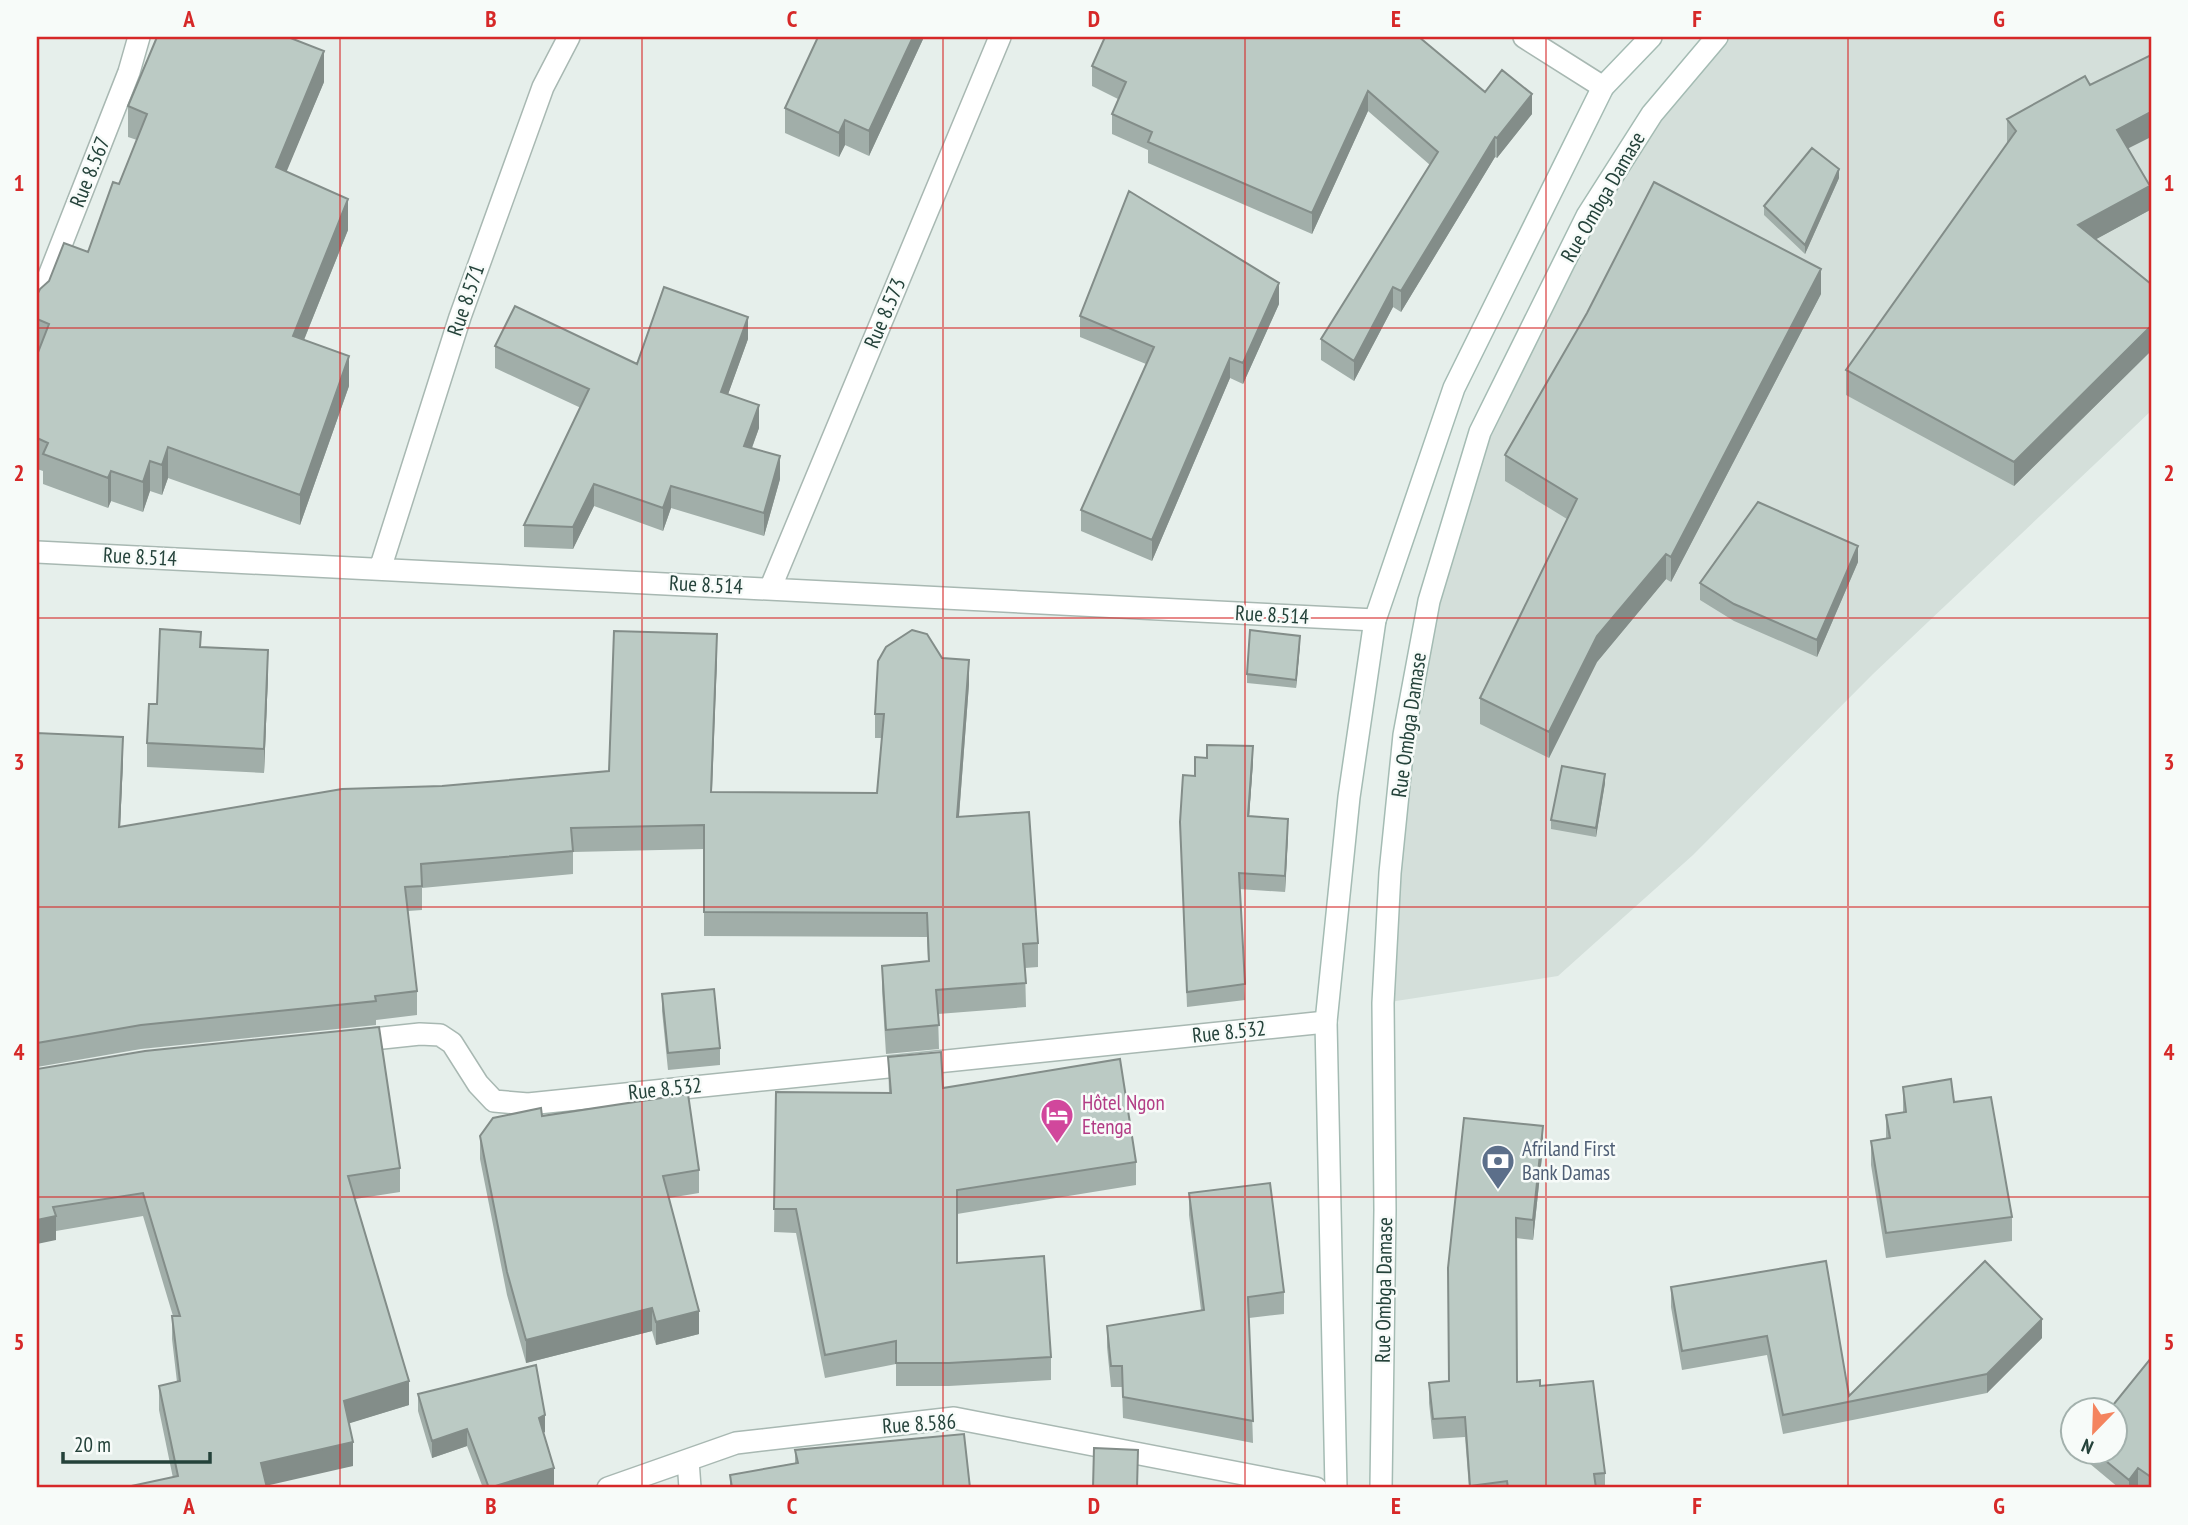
<svg xmlns="http://www.w3.org/2000/svg" width="2188" height="1525" font-family="'PT Sans Narrow',sans-serif">
  <style>
    .built { fill: #d4dfda }
    .lines { fill: none; stroke-linecap: round; stroke-linejoin: round }
    .street-casing { stroke: #a8b8b2; stroke-width: 24 }
    .secondary-casing { stroke: #a4bbb3; stroke-width: 24 }
    .street { stroke: #fff; stroke-width: 21 }
    .secondary { stroke: #fff; stroke-width: 21 }
    .wall { fill: #a1aea9 }
    .shaded-wall { fill: #838d89 }
    .building { fill: #bbcac4; stroke: #838d89; stroke-width: 2 }
    .grid { fill: none; stroke: #d62828; stroke-width: 2; stroke-opacity: 0.55 }
    .labels { text-anchor: middle; stroke-width: 5; stroke-linejoin: round; paint-order: stroke }
    .street-label { font-size: 21px; fill: #24423a; stroke: #f7fbf9 }
    .hotel-label { font-size: 21px; fill: #b23c85; stroke: #f7fbf9; text-anchor: start }
    .service-label { font-size: 21px; fill: #4e5e75; stroke: #f7fbf9; text-anchor: start }
    .neatline { fill: none; stroke: #d62828; stroke-width: 2.5 }
    .grid-label { font-size: 23px; text-anchor: middle; font-weight: bold; fill: #d62828 }
  </style>
  <rect width="100%" height="100%" fill="#e6efeb"/>
  <path class="built" d="M 1717,37 L 2151,37 L 2151,411 L 1873,674 L 1693,855 L 1558,976 L 1383,1003 L 1404,735 L 1480,432 L 1587,216 Z"/>
  <g class="lines">
    <defs>
      <path id="street" d="M 1524,37 L 1603,87
        M 37,306 L 129,72 L 139,37
        M 37,552 L 1375,620
        M 380,569 L 460,317 L 543,87 L 569,37
        M 770,589 L 1000,37
        M 354,1041 L 420,1034 L 440,1035 L 452,1043 L 478,1084 L 494,1101 L 528,1104 L 1326,1022
        M 688,1460 L 690,1488
        M 608,1488 L 736,1443 L 954,1418 L 1316,1488"/>
      <path id="secondary" d="M 1336,1488 L 1326,1022 L 1349,797 L 1375,620 L 1454,388 L 1603,87 L 1651,37
        M 1381,1488 L 1385,1210 L 1383,1003 L 1390,873 L 1404,735 L 1429,601 L 1480,432 L 1587,216 L 1652,114 L 1717,37"/>
    </defs>
    <use href="#street" class="street-casing"/>
    <use href="#secondary" class="secondary-casing"/>
    <use href="#street" class="street"/>
    <use href="#secondary" class="secondary"/>
  </g>
  <path class="wall" d="M 924,37 L 869,156 L 845,145 L 839,157 L 785,133 L 785,108 Z
    M 1092,66 L 1485,92 L 1532,114 L 1497,158 L 1495,157 L 1401,312 L 1393,307 L 1354,381 L 1321,360 L 1321,339 L 1430,165 L 1368,111 L 1312,234 L 1148,163 L 1148,150 L 1112,134 L 1112,114 L 1118,99 L 1092,86 Z
    M 324,82 L 286,171 L 348,230 L 304,340 L 349,386 L 300,525 L 168,478 L 162,495 L 150,491 L 143,512 L 111,501 L 108,508 L 43,484 L 43,471 L 37,469 L 37,355 L 39,350 L 37,349 L 37,295 L 88,252 L 119,184 L 137,140 L 128,137 L 128,106 Z
    M 2090,85 L 2128,149 L 2150,210 L 2096,239 L 2151,284 L 2151,351 L 2014,486 L 1846,395 L 1846,370 L 2007,144 L 2007,119 Z
    M 1839,178 L 1805,254 L 1764,215 L 1764,206 Z
    M 1821,294 L 1671,582 L 1666,579 L 1597,662 L 1549,758 L 1480,724 L 1480,698 L 1567,519 L 1505,481 L 1505,455 Z
    M 1279,304 L 1243,384 L 1230,378 L 1152,561 L 1081,531 L 1081,510 L 1146,364 L 1080,337 L 1080,316 Z
    M 748,339 L 728,394 L 759,428 L 752,448 L 780,479 L 764,536 L 671,508 L 663,531 L 594,506 L 573,549 L 524,547 L 524,525 L 581,408 L 495,368 L 495,346 L 637,364 Z
    M 1858,562 L 1817,657 L 1734,621 L 1700,600 L 1700,583 Z
    M 1300,644 L 1296,688 L 1247,683 L 1247,674 Z
    M 201,647 L 268,675 L 264,773 L 147,767 L 147,743 L 157,704 Z
    M 717,658 L 711,792 L 877,793 L 882,738 L 875,738 L 875,714 L 942,658 L 969,684 L 959,817 L 1038,943 L 1038,967 L 1025,968 L 1026,1007 L 938,1014 L 939,1049 L 886,1054 L 882,990 L 882,966 L 928,961 L 927,937 L 704,936 L 704,849 L 573,852 L 573,874 L 422,888 L 422,910 L 408,911 L 417,991 L 417,1015 L 376,1020 L 376,1025 L 141,1049 L 37,1067 L 37,733 L 123,761 L 120,827 L 442,786 L 609,771 Z
    M 1253,762 L 1249,817 L 1288,834 L 1285,892 L 1239,889 L 1245,1000 L 1187,1007 L 1180,822 Z
    M 1605,783 L 1596,837 L 1551,829 L 1551,820 Z
    M 662,994 L 720,1048 L 720,1065 L 668,1070 L 662,1011 Z
    M 888,1057 L 943,1088 L 1136,1162 L 1136,1185 L 957,1214 L 957,1263 L 1051,1357 L 1051,1380 L 949,1386 L 896,1386 L 896,1364 L 825,1378 L 796,1233 L 774,1232 L 776,1092 L 889,1093 Z
    M 37,1069 L 400,1168 L 400,1192 L 355,1199 L 409,1405 L 349,1423 L 353,1466 L 173,1478 L 159,1410 L 159,1386 L 177,1382 L 172,1339 L 172,1316 L 173,1316 L 143,1216 L 56,1231 L 56,1240 Z
    M 1903,1087 L 1954,1102 L 2012,1217 L 2012,1241 L 1886,1258 L 1871,1165 L 1871,1141 L 1886,1139 L 1886,1115 L 1903,1113 Z
    M 542,1116 L 699,1170 L 699,1193 L 669,1198 L 699,1334 L 656,1345 L 652,1331 L 526,1363 L 507,1295 L 480,1159 L 480,1136 Z
    M 1543,1147 L 1533,1240 L 1516,1238 L 1517,1382 L 1540,1386 L 1605,1473 L 1605,1488 L 1469,1488 L 1465,1437 L 1433,1439 L 1429,1403 L 1429,1383 L 1449,1381 Z
    M 1189,1193 L 1284,1292 L 1284,1314 L 1249,1318 L 1253,1443 L 1123,1418 L 1122,1387 L 1111,1387 L 1107,1347 L 1107,1326 L 1201,1310 L 1189,1215 Z
    M 1826,1261 L 1849,1396 L 2042,1338 L 1987,1393 L 1783,1434 L 1767,1355 L 1682,1370 L 1671,1307 L 1671,1287 Z
    M 2151,1358 L 2151,1488 L 2143,1488 L 2138,1485 L 2136,1488 L 2119,1488 L 2083,1458 L 2083,1452 L 2115,1452 Z
    M 418,1394 L 545,1432 L 543,1433 L 554,1485 L 543,1488 L 483,1488 L 467,1446 L 432,1458 L 418,1411 Z
    M 795,1450 L 970,1488 L 730,1488 L 730,1475 L 795,1463 Z"/>
  <path class="shaded-wall" d="M 913,37 L 924,37 L 869,156 L 869,131 Z
    M 324,51 L 324,82 L 276,197 L 276,167 Z
    M 1368,91 L 1368,111 L 1312,234 L 1312,213 Z
    M 1532,94 L 1532,114 L 1497,158 L 1497,138 Z
    M 2151,112 L 2151,137 L 2117,154 L 2117,130 Z
    M 845,120 L 845,145 L 839,157 L 839,133 Z
    M 1495,137 L 1495,157 L 1401,312 L 1401,291 Z
    M 1839,169 L 1839,178 L 1805,254 L 1805,245 Z
    M 2150,186 L 2150,210 L 2078,249 L 2078,225 Z
    M 348,199 L 348,230 L 293,367 L 293,336 Z
    M 1821,269 L 1821,294 L 1671,582 L 1671,557 Z
    M 1279,283 L 1279,304 L 1243,384 L 1243,363 Z
    M 1393,287 L 1393,307 L 1354,381 L 1354,361 Z
    M 748,317 L 748,339 L 721,414 L 721,392 Z
    M 2151,326 L 2151,351 L 2014,486 L 2014,462 Z
    M 349,356 L 349,386 L 300,525 L 300,495 Z
    M 1230,358 L 1230,378 L 1152,561 L 1152,540 Z
    M 759,405 L 759,428 L 744,469 L 744,446 Z
    M 168,447 L 168,478 L 162,495 L 162,465 Z
    M 780,456 L 780,479 L 764,536 L 764,513 Z
    M 150,461 L 150,491 L 143,512 L 143,482 Z
    M 111,471 L 111,501 L 108,508 L 108,478 Z
    M 594,484 L 594,506 L 573,549 L 573,527 Z
    M 671,486 L 671,508 L 663,531 L 663,508 Z
    M 1858,546 L 1858,562 L 1817,657 L 1817,640 Z
    M 1666,554 L 1666,579 L 1597,662 L 1549,758 L 1549,732 L 1597,636 Z
    M 717,634 L 717,658 L 711,816 L 711,792 Z
    M 1300,636 L 1300,644 L 1296,688 L 1296,680 Z
    M 268,650 L 268,675 L 264,773 L 264,749 Z
    M 969,660 L 969,684 L 957,841 L 957,817 Z
    M 123,737 L 123,761 L 119,851 L 119,827 Z
    M 1253,746 L 1253,762 L 1248,832 L 1248,816 Z
    M 1605,774 L 1605,783 L 1596,837 L 1596,828 Z
    M 1288,819 L 1288,834 L 1285,892 L 1285,876 Z
    M 1543,1126 L 1543,1147 L 1533,1240 L 1533,1220 Z
    M 56,1216 L 56,1240 L 37,1244 L 37,1220 Z
    M 652,1308 L 652,1331 L 526,1363 L 526,1340 Z
    M 699,1311 L 699,1334 L 656,1345 L 656,1322 Z
    M 2042,1319 L 2042,1338 L 1987,1393 L 1987,1374 Z
    M 409,1381 L 409,1405 L 344,1425 L 344,1401 Z
    M 545,1415 L 545,1432 L 539,1435 L 539,1418 Z
    M 467,1429 L 467,1446 L 432,1458 L 432,1441 Z
    M 353,1442 L 353,1466 L 261,1487 L 261,1463 Z
    M 554,1468 L 554,1485 L 543,1488 L 489,1488 Z
    M 2138,1468 L 2138,1485 L 2136,1488 L 2129,1488 L 2129,1480 Z"/>
  <path class="building" d="M 157,37 L 288,37 L 324,51 L 276,167 L 348,199 L 293,336 L 349,356 L 300,495 L 168,447 L 162,465 L 150,461 L 143,482 L 111,471 L 108,478 L 43,454 L 48,443 L 37,438 L 37,355 L 49,324 L 37,319 L 37,295 L 40,289 L 49,281 L 64,243 L 88,252 L 113,182 L 119,184 L 147,114 L 128,106 Z
    M 818,37 L 913,37 L 869,131 L 845,120 L 839,133 L 785,108 Z
    M 1105,37 L 1419,37 L 1485,92 L 1502,70 L 1532,94 L 1497,138 L 1495,137 L 1401,291 L 1393,287 L 1354,361 L 1321,339 L 1438,152 L 1368,91 L 1312,213 L 1148,142 L 1152,132 L 1112,114 L 1126,82 L 1092,66 Z
    M 2151,55 L 2151,112 L 2117,130 L 2150,186 L 2078,225 L 2151,284 L 2151,326 L 2014,462 L 1846,370 L 2016,131 L 2007,119 L 2085,76 L 2090,85 Z
    M 1812,148 L 1839,169 L 1805,245 L 1764,206 Z
    M 1654,182 L 1821,269 L 1671,557 L 1666,554 L 1597,636 L 1549,732 L 1480,698 L 1577,499 L 1505,455 L 1587,313 Z
    M 1129,191 L 1279,283 L 1243,363 L 1230,358 L 1152,540 L 1081,510 L 1154,347 L 1080,316 Z
    M 664,287 L 748,317 L 721,392 L 759,405 L 744,446 L 780,456 L 764,513 L 671,486 L 663,508 L 594,484 L 573,527 L 524,525 L 589,389 L 495,346 L 515,306 L 637,364 Z
    M 1758,502 L 1858,546 L 1817,640 L 1734,604 L 1700,583 Z
    M 160,629 L 201,632 L 200,647 L 268,650 L 264,749 L 147,743 L 149,704 L 157,704 Z
    M 912,630 L 927,634 L 942,658 L 969,660 L 957,817 L 1029,812 L 1038,943 L 1023,944 L 1026,983 L 936,990 L 939,1025 L 886,1030 L 882,966 L 929,961 L 927,913 L 704,912 L 704,825 L 571,828 L 573,851 L 421,864 L 422,886 L 405,887 L 417,991 L 375,996 L 376,1001 L 141,1025 L 37,1043 L 37,733 L 123,737 L 119,827 L 342,789 L 442,786 L 609,771 L 614,631 L 717,634 L 711,792 L 877,793 L 884,714 L 875,714 L 878,661 L 886,647 Z
    M 1250,630 L 1300,636 L 1296,680 L 1247,674 Z
    M 1207,745 L 1253,746 L 1248,816 L 1288,819 L 1285,876 L 1239,873 L 1245,984 L 1187,992 L 1180,822 L 1183,775 L 1195,776 L 1195,757 L 1207,758 Z
    M 1562,766 L 1605,774 L 1596,828 L 1551,820 Z
    M 714,989 L 720,1048 L 668,1053 L 662,994 Z
    M 379,1027 L 400,1168 L 348,1176 L 409,1381 L 344,1401 L 353,1442 L 261,1463 L 267,1488 L 122,1488 L 178,1476 L 159,1386 L 180,1381 L 172,1316 L 180,1316 L 143,1193 L 53,1207 L 56,1216 L 37,1220 L 37,1069 L 145,1051 Z
    M 941,1052 L 943,1088 L 1120,1059 L 1136,1162 L 957,1190 L 957,1263 L 1044,1256 L 1051,1357 L 949,1363 L 896,1363 L 896,1341 L 825,1355 L 796,1209 L 774,1209 L 776,1092 L 891,1093 L 888,1057 Z
    M 1951,1079 L 1954,1102 L 1991,1097 L 2012,1217 L 1886,1233 L 1871,1141 L 1890,1138 L 1886,1115 L 1906,1112 L 1903,1087 Z
    M 688,1094 L 699,1170 L 663,1176 L 699,1311 L 656,1322 L 652,1308 L 526,1340 L 507,1272 L 480,1136 L 493,1118 L 541,1108 L 542,1116 Z
    M 1464,1118 L 1543,1126 L 1533,1220 L 1516,1218 L 1517,1382 L 1540,1380 L 1540,1386 L 1593,1381 L 1605,1473 L 1594,1474 L 1596,1488 L 1508,1488 L 1507,1481 L 1470,1486 L 1465,1417 L 1433,1419 L 1429,1383 L 1449,1381 L 1448,1268 Z
    M 1270,1183 L 1284,1292 L 1248,1297 L 1253,1421 L 1123,1397 L 1122,1366 L 1111,1366 L 1107,1326 L 1204,1310 L 1189,1193 Z
    M 1826,1261 L 1849,1396 L 1985,1261 L 2042,1319 L 1987,1374 L 1783,1415 L 1767,1336 L 1682,1351 L 1671,1287 Z
    M 2151,1358 L 2151,1477 L 2138,1468 L 2129,1480 L 2095,1452 L 2115,1452 L 2115,1410 L 2109,1410 Z
    M 536,1365 L 545,1415 L 539,1418 L 554,1468 L 489,1488 L 467,1429 L 432,1441 L 418,1394 Z
    M 964,1434 L 970,1488 L 732,1488 L 730,1475 L 798,1463 L 795,1450 Z
    M 1094,1448 L 1138,1450 L 1137,1488 L 1093,1488 Z"/>
  <path class="grid" d="M 340,37 L 340,1488M 642,37 L 642,1488M 943,37 L 943,1488M 1245,37 L 1245,1488M 1546,37 L 1546,1488M 1848,37 L 1848,1488M 37,328 L 2151,328M 37,618 L 2151,618M 37,907 L 2151,907M 37,1197 L 2151,1197"/>
  <defs>
    <symbol id="hotel-pin" viewBox="-11 -11 22 30"><path d="M0 17L-7.5 6A9.5 9.5 0 1 1 7.5 6Z" fill="#d1479c" stroke="#f7fbf9"/><path d="M-6-4.5h1.5V1H6V5H4.5V3h-9V5H-6ZM-4 0a1.8 1.8 0 1 1 3.6 0ZM.5 0V-2.5h3Q6-2.5 6 0Z" fill="#fff"/></symbol>
    <symbol id="bank-pin" viewBox="-11 -11 22 30"><path d="M0 17L-7.5 6A9.5 9.5 0 1 1 7.5 6Z" fill="#5c6f8a" stroke="#f7fbf9"/><path d="M-6-4H6V4H-6ZM0-2.3a2.3 2.3 0 1 0 0 4.6a2.3 2.3 0 1 0 0-4.6Z" fill="#fff"/></symbol>
  </defs>
  <g fill-rule="evenodd">
    <use href="#hotel-pin" x="1038" y="1096" width="38" height="52"/>
    <use href="#bank-pin" x="1479" y="1142" width="38" height="52"/>
  </g>
  <g class="labels">
    <g class="street-label">
      <text transform="translate(90 172) rotate(-68)" y="7">Rue 8.567</text>
      <text transform="translate(1603 197) rotate(-60)" y="7">Rue Ombga Damase</text>
      <text transform="translate(466 300) rotate(-71)" y="7">Rue 8.571</text>
      <text transform="translate(885 313) rotate(-67)" y="7">Rue 8.573</text>
      <text transform="translate(140 557) rotate(3)" y="7">Rue 8.514</text>
      <text transform="translate(706 585) rotate(3)" y="7">Rue 8.514</text>
      <text transform="translate(1272 615) rotate(3)" y="7">Rue 8.514</text>
      <text transform="translate(1409 725) rotate(-82)" y="7">Rue Ombga Damase</text>
      <text transform="translate(1229 1032) rotate(-6)" y="7">Rue 8.532</text>
      <text transform="translate(665 1089) rotate(-6)" y="7">Rue 8.532</text>
      <text transform="translate(1384 1290) rotate(-89)" y="7">Rue Ombga Damase</text>
      <text transform="translate(919 1424) rotate(-4)" y="7">Rue 8.586</text>
    </g>
    <g class="hotel-label">
      <text x="1082" y="1110">Hôtel Ngon<tspan x="1082" dy="24">Etenga</tspan></text>
    </g>
    <g class="service-label">
      <text x="1522" y="1156">Afriland First<tspan x="1522" dy="24">Bank Damas</tspan></text>
    </g>
  </g>
  <rect width="2188" height="1525" fill="none" stroke="#f7fbf9" stroke-width="77"/>
  <g transform="translate(2094 1431) rotate(203)"><circle r="33" fill="#f7fbf9" stroke="#a3b1ad" stroke-width="2"/>
  <path d="M0-5L12 26L0 18L-12 26Z" fill="#f4845f"/>
  <text y="-10" font-size="19" font-weight="bold" text-anchor="middle" fill="#24423a">N</text>
  </g>
  <path d="M63 1452v10h147v-10" fill="none" stroke="#24423a" stroke-width="3.5"/>
  <text x="74" y="1452" font-size="21" fill="#24423a" stroke="#f7fbf9" stroke-width="5" paint-order="stroke">20 m</text>
  <rect x="38" y="38" width="2112" height="1448" class="neatline"/>
  <g class="grid-label">
    <text x="189" y="27">A</text>
    <text x="491" y="27">B</text>
    <text x="792" y="27">C</text>
    <text x="1094" y="27">D</text>
    <text x="1396" y="27">E</text>
    <text x="1697" y="27">F</text>
    <text x="1999" y="27">G</text>
    <text x="19" y="191">1</text>
    <text x="2169" y="191">1</text>
    <text x="19" y="481">2</text>
    <text x="2169" y="481">2</text>
    <text x="19" y="770">3</text>
    <text x="2169" y="770">3</text>
    <text x="19" y="1060">4</text>
    <text x="2169" y="1060">4</text>
    <text x="19" y="1350">5</text>
    <text x="2169" y="1350">5</text>
    <text x="189" y="1514">A</text>
    <text x="491" y="1514">B</text>
    <text x="792" y="1514">C</text>
    <text x="1094" y="1514">D</text>
    <text x="1396" y="1514">E</text>
    <text x="1697" y="1514">F</text>
    <text x="1999" y="1514">G</text>
  </g>
</svg>
